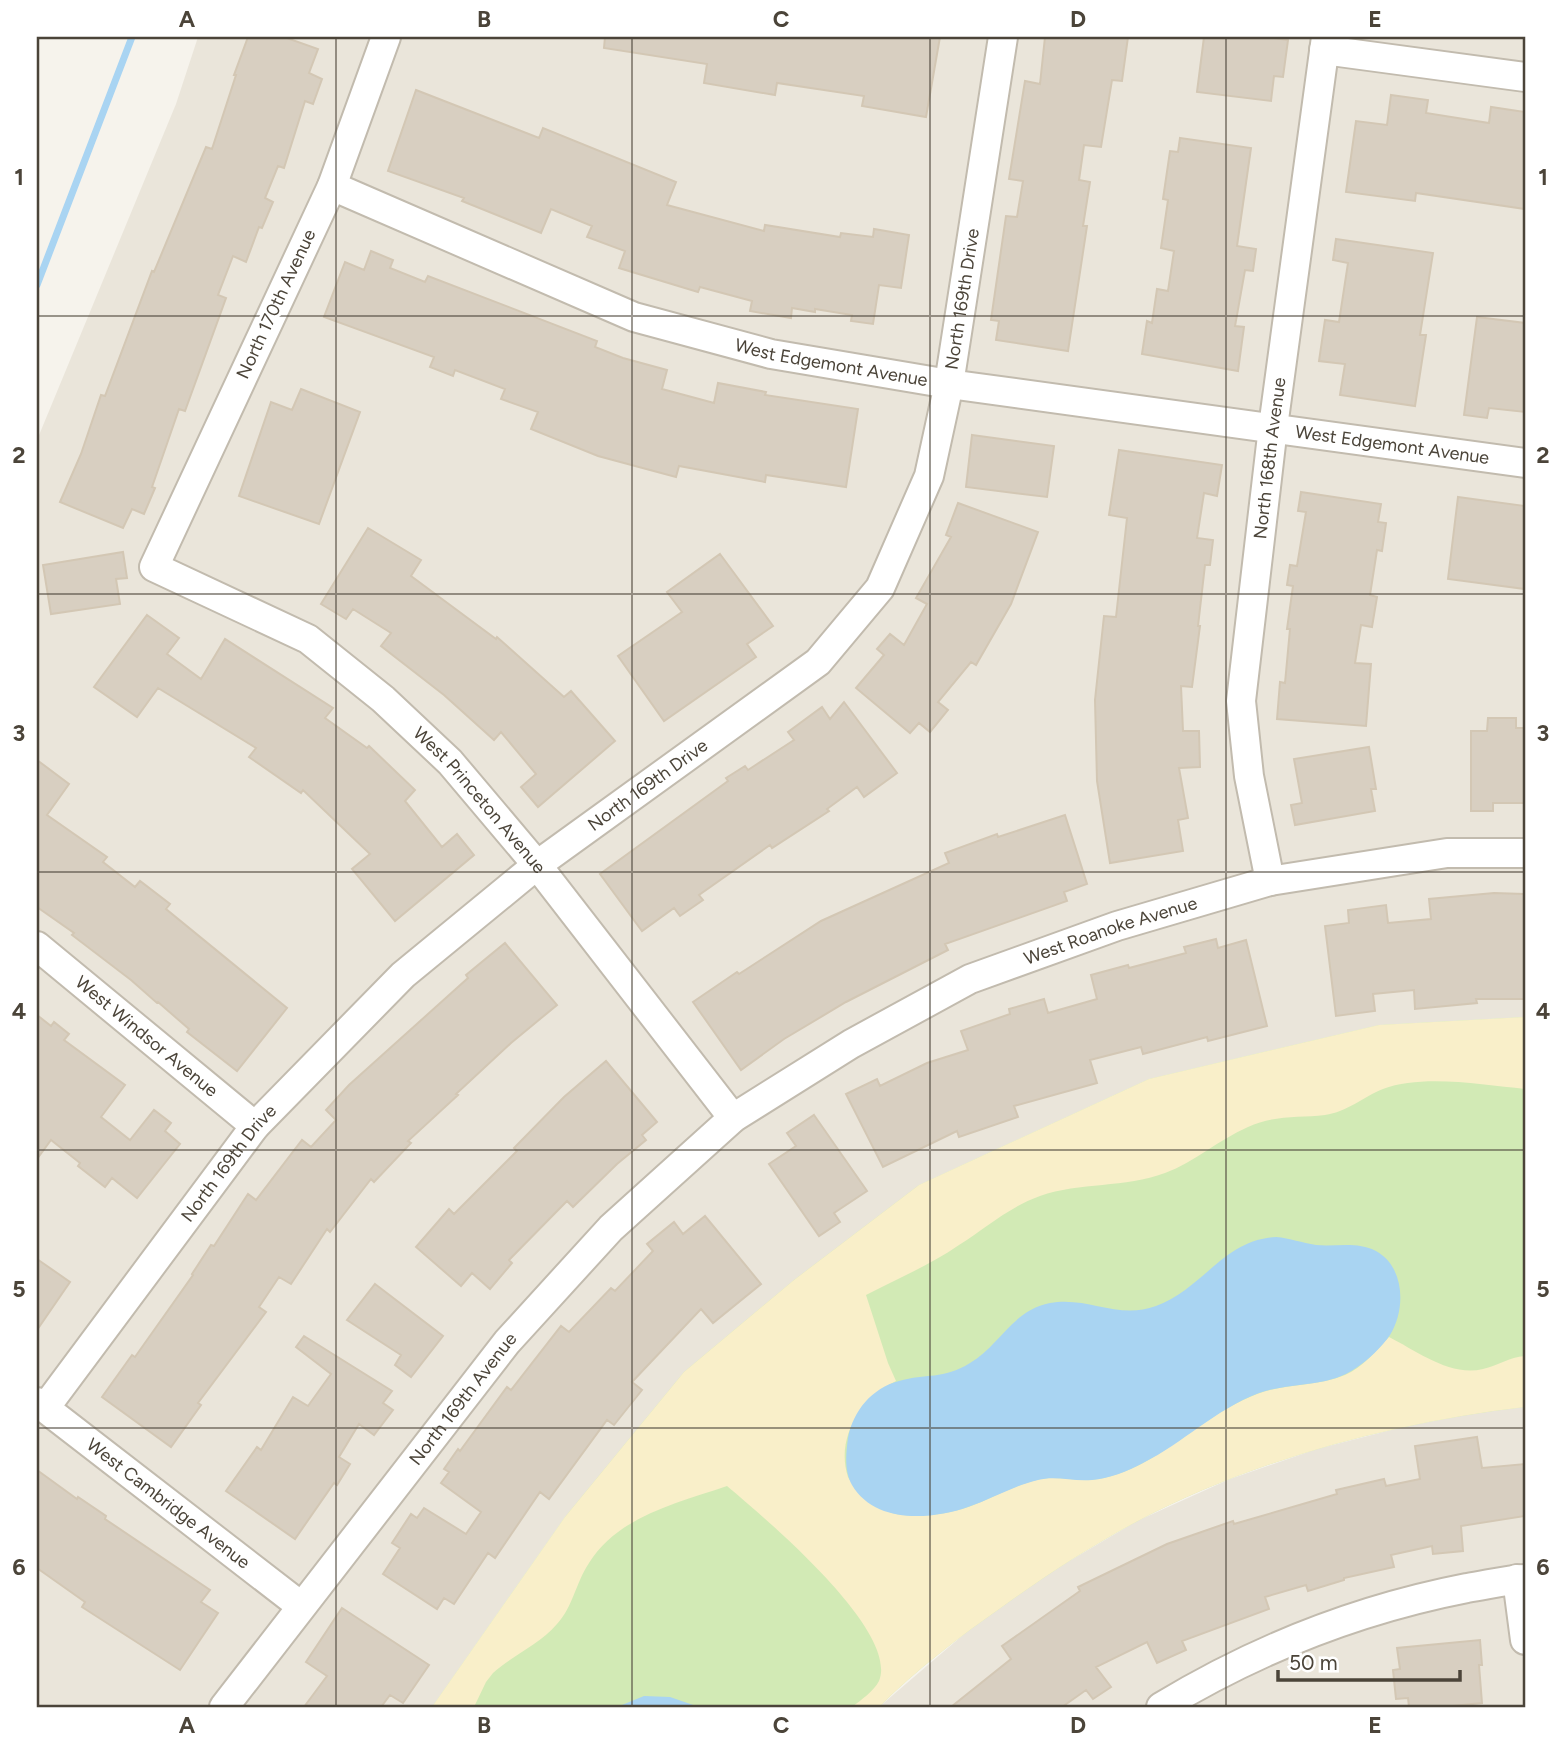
<svg xmlns="http://www.w3.org/2000/svg" width="1562" height="1744" font-family="Figtree,sans-serif">
  <style>
    .residential { fill: #eae5da }
    .green { fill: #d2eab5 }
    .sand { fill: #f9efc9 }
    .water { fill: #a9d4f2 }
    .lines { fill: none; stroke-linecap: round; stroke-linejoin: round }
    .stream { stroke: #a9d4f2; stroke-width: 7 }
    .building { fill: #d8cfc1; stroke: #d3c7b4; stroke-width: 2 }
    .minor-casing { stroke: #c2bbae; stroke-width: 32 }
    .minor { stroke: #fff; stroke-width: 28 }
    .grid { fill: none; stroke: #4b4439; stroke-width: 2; stroke-opacity: 0.55 }
    .labels { text-anchor: middle; stroke-width: 6; stroke-linejoin: round; paint-order: stroke }
    .street-label { font-size: 18px; fill: #4b4439; stroke: #fff }
    .neatline { fill: none; stroke: #4b4439; stroke-width: 2.5 }
    .grid-label { font-size: 23px; text-anchor: middle; font-weight: bold; fill: #4b4439 }
  </style>
  <rect width="100%" height="100%" fill="#f6f3ec"/>
  <path class="residential" d="M 198,37 L 1525,37 L 1525,1017 L 1379,1025 L 1149,1079 L 919,1185 L 565,1517 L 432,1707 L 37,1707 L 37,440 L 176,104 Z
    M 1525,1407 L 1525,1707 L 879,1707 L 970,1629 L 1049,1573 L 1137,1521 L 1230,1479 L 1317,1449 L 1403,1427 L 1481,1412 Z"/>
  <path class="green" d="M 1525,1017 L 1525,1407 C 1395,1422 1252,1460 1136,1522 C 1089,1547 1045,1576 1002,1607 C 959,1637 916,1670 879,1707 L 432,1707 L 565,1517 L 684,1372 L 794,1280 L 919,1185 L 1149,1079 L 1379,1025 Z"/>
  <path class="sand" d="M 1525,1017 L 1525,1089 C 1483,1085 1423,1074 1383,1089 C 1363,1097 1347,1112 1325,1115 C 1299,1118 1273,1115 1248,1127 C 1218,1140 1195,1162 1165,1173 C 1125,1188 1080,1182 1040,1196 C 1009,1207 986,1228 959,1245 C 930,1265 897,1279 866,1295 L 888,1363 L 896,1381 C 862,1398 835,1437 848,1477 C 851,1484 861,1490 867,1496 C 878,1506 887,1514 903,1515 C 926,1517 949,1514 971,1506 C 994,1497 1015,1485 1040,1479 C 1055,1476 1072,1480 1088,1480 C 1105,1480 1128,1471 1143,1463 C 1182,1442 1215,1410 1257,1394 C 1285,1383 1317,1387 1345,1375 C 1363,1367 1376,1351 1389,1337 C 1417,1351 1450,1377 1483,1369 C 1498,1366 1509,1357 1525,1356 L 1525,1407 C 1395,1422 1252,1460 1136,1522 C 1089,1547 1045,1576 1002,1607 C 959,1637 916,1670 879,1707 L 852,1707 C 861,1700 874,1691 879,1681 C 900,1630 761,1515 727,1486 C 678,1503 618,1516 589,1563 C 576,1582 573,1607 557,1624 C 539,1645 513,1655 493,1673 L 486,1682 L 474,1707 L 432,1707 L 565,1517 L 684,1372 L 794,1280 L 919,1185 L 1149,1079 L 1379,1025 Z"/>
  <path class="water" d="M 1276,1237 C 1290,1238 1302,1243 1316,1245 C 1336,1247 1357,1241 1376,1251 C 1405,1267 1406,1309 1390,1335 C 1382,1347 1368,1360 1356,1368 C 1328,1388 1290,1382 1259,1393 C 1216,1409 1183,1443 1143,1463 C 1128,1471 1108,1479 1092,1480 C 1073,1482 1056,1475 1038,1480 C 1013,1486 992,1499 968,1507 C 931,1520 875,1524 852,1485 C 844,1471 846,1453 848,1438 C 853,1411 872,1388 899,1381 C 926,1373 943,1380 970,1363 C 1000,1345 1013,1310 1050,1303 C 1088,1296 1118,1320 1156,1306 C 1203,1289 1223,1240 1276,1237 Z
    M 644,1696 L 670,1697 L 699,1707 L 617,1707 Z"/>
  <g class="lines">
    <path class="stream" d="M 37,285 L 132,37"/>
  </g>
  <path class="building" d="M 248,37 L 284,37 L 318,49 L 309,73 L 322,79 L 313,104 L 305,101 L 284,168 L 278,166 L 265,198 L 273,202 L 262,228 L 259,227 L 246,262 L 233,256 L 218,295 L 226,298 L 185,411 L 179,409 L 152,487 L 155,488 L 144,514 L 132,509 L 123,528 L 60,502 L 81,454 L 101,395 L 105,396 L 152,271 L 154,272 L 206,147 L 212,149 L 236,75 L 234,75 Z
    M 605,37 L 940,37 L 926,117 L 862,106 L 864,96 L 777,83 L 775,95 L 704,83 L 707,64 L 604,48 Z
    M 1045,37 L 1128,37 L 1122,81 L 1112,80 L 1101,147 L 1084,145 L 1079,180 L 1090,182 L 1083,226 L 1087,226 L 1068,351 L 996,340 L 999,321 L 991,320 L 1006,216 L 1017,217 L 1023,181 L 1009,179 L 1025,81 L 1040,84 Z
    M 1204,37 L 1266,37 L 1288,40 L 1283,77 L 1274,76 L 1271,101 L 1197,92 Z
    M 416,90 L 539,138 L 543,128 L 676,182 L 667,205 L 764,231 L 765,225 L 840,237 L 841,233 L 873,237 L 874,229 L 909,235 L 901,288 L 879,285 L 873,324 L 851,321 L 852,315 L 815,309 L 815,312 L 792,308 L 791,318 L 750,311 L 752,301 L 700,287 L 698,292 L 619,268 L 625,251 L 587,237 L 592,226 L 551,209 L 541,233 L 462,201 L 464,198 L 388,171 Z
    M 1391,95 L 1428,100 L 1426,113 L 1489,123 L 1491,107 L 1525,112 L 1525,209 L 1416,193 L 1415,201 L 1346,192 L 1356,121 L 1387,125 Z
    M 1180,138 L 1251,148 L 1237,246 L 1256,249 L 1253,271 L 1245,270 L 1235,326 L 1244,327 L 1238,371 L 1142,354 L 1147,321 L 1152,323 L 1157,289 L 1168,291 L 1174,251 L 1161,248 L 1168,200 L 1163,199 L 1170,151 L 1178,152 Z
    M 1336,239 L 1433,253 L 1420,335 L 1426,335 L 1415,406 L 1340,395 L 1345,364 L 1319,361 L 1325,320 L 1339,322 L 1348,263 L 1333,260 Z
    M 371,251 L 393,260 L 390,268 L 425,282 L 428,276 L 597,341 L 595,347 L 623,358 L 667,370 L 662,389 L 714,403 L 718,383 L 766,392 L 765,395 L 858,409 L 846,487 L 766,475 L 765,482 L 679,466 L 676,477 L 598,456 L 531,429 L 538,412 L 501,399 L 505,389 L 455,370 L 453,376 L 430,367 L 434,357 L 324,317 L 345,262 L 364,270 Z
    M 1477,317 L 1525,323 L 1525,412 L 1489,408 L 1487,418 L 1464,415 Z
    M 301,389 L 360,412 L 319,524 L 239,496 L 271,402 L 292,410 Z
    M 972,435 L 1054,446 L 1047,497 L 966,487 Z
    M 1119,450 L 1222,465 L 1217,496 L 1204,493 L 1197,538 L 1213,540 L 1210,565 L 1205,565 L 1198,626 L 1200,626 L 1192,687 L 1181,686 L 1183,731 L 1199,731 L 1200,767 L 1179,768 L 1188,818 L 1178,820 L 1183,851 L 1110,863 L 1097,781 L 1095,700 L 1104,616 L 1116,617 L 1127,518 L 1109,515 Z
    M 1301,492 L 1381,504 L 1378,522 L 1386,523 L 1382,551 L 1377,550 L 1370,595 L 1377,597 L 1372,627 L 1361,625 L 1355,663 L 1371,664 L 1366,726 L 1277,719 L 1280,682 L 1285,683 L 1290,629 L 1287,629 L 1293,586 L 1287,585 L 1290,565 L 1297,566 L 1306,512 L 1298,511 Z
    M 1458,497 L 1525,506 L 1525,589 L 1448,579 Z
    M 958,503 L 1038,532 L 1011,604 L 976,665 L 971,662 L 938,702 L 948,710 L 930,732 L 919,723 L 910,733 L 856,688 L 884,655 L 877,649 L 890,634 L 904,645 L 927,604 L 916,598 L 951,537 L 946,535 Z
    M 368,528 L 421,560 L 411,576 L 496,639 L 497,637 L 564,697 L 571,691 L 615,741 L 538,807 L 521,787 L 536,774 L 501,732 L 494,740 L 444,695 L 381,646 L 391,633 L 353,609 L 346,619 L 321,604 Z
    M 123,552 L 127,578 L 116,579 L 120,604 L 51,614 L 43,565 Z
    M 720,554 L 773,626 L 747,644 L 756,657 L 664,721 L 618,656 L 682,612 L 667,592 Z
    M 147,615 L 179,638 L 167,654 L 201,679 L 225,639 L 333,708 L 325,718 L 367,748 L 369,746 L 415,790 L 405,801 L 442,847 L 457,834 L 474,855 L 395,921 L 352,869 L 370,854 L 303,790 L 301,793 L 249,757 L 256,748 L 158,688 L 137,717 L 94,687 Z
    M 844,702 L 897,773 L 864,797 L 857,787 L 827,809 L 829,811 L 772,848 L 770,845 L 699,895 L 703,900 L 680,916 L 674,908 L 642,931 L 600,874 L 728,781 L 726,778 L 745,766 L 748,770 L 794,740 L 788,732 L 822,707 L 830,719 Z
    M 1488,718 L 1516,718 L 1516,728 L 1525,728 L 1525,803 L 1493,803 L 1493,811 L 1471,811 L 1471,731 L 1487,731 Z
    M 1369,747 L 1376,789 L 1371,789 L 1375,811 L 1295,825 L 1291,805 L 1302,803 L 1294,759 Z
    M 37,760 L 69,784 L 47,815 L 107,857 L 103,862 L 135,887 L 140,881 L 170,904 L 166,909 L 287,1008 L 237,1071 L 187,1032 L 189,1029 L 158,1002 L 157,1003 L 131,980 L 72,935 L 74,933 L 37,907 Z
    M 1065,815 L 1087,884 L 1064,892 L 1067,901 L 945,944 L 948,950 L 846,1002 L 784,1039 L 741,1070 L 693,1002 L 737,972 L 739,974 L 821,921 L 949,863 L 945,853 L 997,834 L 998,837 Z
    M 1494,893 L 1524,894 L 1525,999 L 1476,999 L 1477,1003 L 1415,1009 L 1414,990 L 1373,994 L 1375,1011 L 1336,1016 L 1325,926 L 1349,923 L 1348,910 L 1386,905 L 1388,923 L 1431,919 L 1429,899 Z
    M 1216,939 L 1218,948 L 1246,940 L 1267,1026 L 1208,1041 L 1207,1037 L 1143,1054 L 1141,1047 L 1090,1060 L 1097,1083 L 1014,1106 L 1018,1117 L 959,1137 L 957,1131 L 883,1167 L 846,1094 L 877,1079 L 880,1086 L 927,1063 L 968,1050 L 961,1031 L 1010,1014 L 1009,1009 L 1044,999 L 1048,1013 L 1097,999 L 1091,975 L 1128,965 L 1129,968 L 1186,953 L 1184,947 Z
    M 505,943 L 557,1005 L 511,1043 L 456,1094 L 458,1095 L 408,1141 L 411,1143 L 374,1182 L 371,1179 L 330,1232 L 327,1229 L 291,1284 L 279,1277 L 259,1307 L 266,1312 L 198,1403 L 201,1405 L 171,1447 L 102,1397 L 132,1355 L 135,1357 L 193,1275 L 192,1274 L 211,1245 L 214,1246 L 248,1194 L 256,1200 L 302,1140 L 311,1147 L 336,1120 L 326,1110 L 349,1085 L 468,978 L 466,975 Z
    M 37,1015 L 51,1026 L 54,1022 L 69,1034 L 64,1040 L 125,1085 L 101,1117 L 130,1140 L 154,1110 L 171,1123 L 165,1131 L 180,1144 L 137,1198 L 112,1178 L 105,1187 L 78,1166 L 80,1163 L 51,1140 L 37,1159 Z
    M 606,1061 L 657,1122 L 642,1135 L 646,1140 L 617,1164 L 573,1207 L 567,1201 L 509,1260 L 512,1263 L 490,1289 L 472,1273 L 461,1286 L 416,1247 L 449,1209 L 454,1214 L 517,1151 L 514,1148 L 564,1097 Z
    M 814,1115 L 867,1191 L 834,1213 L 840,1222 L 819,1236 L 769,1164 L 796,1146 L 787,1133 Z
    M 705,1216 L 761,1284 L 713,1323 L 701,1309 L 632,1382 L 642,1390 L 614,1425 L 607,1420 L 549,1499 L 540,1492 L 495,1558 L 488,1553 L 454,1604 L 444,1598 L 437,1609 L 383,1574 L 400,1548 L 392,1543 L 411,1514 L 417,1518 L 424,1508 L 466,1534 L 481,1512 L 441,1483 L 449,1472 L 444,1469 L 458,1449 L 460,1451 L 507,1387 L 511,1390 L 561,1326 L 569,1332 L 611,1288 L 615,1291 L 653,1251 L 647,1244 L 674,1222 L 683,1234 Z
    M 37,1259 L 70,1282 L 37,1330 Z
    M 375,1284 L 443,1336 L 411,1377 L 395,1365 L 401,1355 L 347,1320 Z
    M 304,1336 L 392,1391 L 383,1403 L 393,1410 L 374,1435 L 359,1424 L 339,1457 L 350,1464 L 337,1485 L 334,1483 L 295,1539 L 226,1491 L 257,1447 L 261,1450 L 293,1397 L 308,1406 L 331,1374 L 296,1347 Z
    M 1477,1437 L 1482,1468 L 1525,1464 L 1525,1516 L 1461,1526 L 1463,1551 L 1433,1554 L 1432,1546 L 1391,1555 L 1394,1567 L 1344,1578 L 1344,1580 L 1308,1591 L 1306,1585 L 1265,1597 L 1269,1609 L 1182,1641 L 1186,1650 L 1157,1663 L 1147,1642 L 1096,1667 L 1111,1687 L 1093,1699 L 1086,1690 L 1062,1707 L 951,1707 L 1011,1659 L 1002,1646 L 1080,1591 L 1078,1587 L 1167,1544 L 1233,1521 L 1234,1524 L 1337,1494 L 1336,1490 L 1384,1479 L 1386,1486 L 1420,1479 L 1415,1446 Z
    M 37,1470 L 77,1499 L 78,1497 L 106,1516 L 105,1519 L 210,1590 L 201,1602 L 218,1613 L 180,1670 L 82,1607 L 85,1602 L 37,1568 Z
    M 342,1608 L 429,1665 L 403,1703 L 390,1695 L 381,1707 L 304,1707 L 327,1676 L 306,1662 Z
    M 1480,1640 L 1482,1665 L 1479,1665 L 1482,1703 L 1443,1707 L 1409,1707 L 1408,1698 L 1396,1699 L 1393,1670 L 1400,1669 L 1397,1648 Z"/>
  <g class="lines">
    <defs>
      <g id="minor">
        <path id="s1" d="M 386,37 L 332,186 L 154,567 L 308,639 L 383,699 L 450,762 L 537,865 L 733,1118"/>
        <path d="M 1324,50 L 1525,77"/>
        <path id="s2" d="M 332,186 L 634,317 L 771,354 L 949,384 L 1525,463"/>
        <path id="s3" d="M 1270,881 L 1249,776 L 1241,701 L 1273,427 L 1326,37"/>
        <path id="s4" d="M 37,946 L 255,1126"/>
        <path id="s5" d="M 37,1402 L 301,1606"/>
        <path id="s6" d="M 45,1408 L 255,1126 L 403,975 L 537,865 L 818,662 L 880,588 L 929,476 L 949,384 L 1003,37"/>
        <path d="M 1517,1579 L 1525,1640"/>
        <path id="s7" d="M 224,1707 L 507,1342 L 611,1228 L 733,1118 L 851,1044 L 970,979 L 1117,926 L 1270,881 L 1447,853 L 1525,853"/>
        <path d="M 1161,1707 C 1255,1650 1359,1609 1467,1588 C 1487,1585 1506,1580 1525,1579"/>
      </g>
    </defs>
    <use href="#minor" class="minor-casing"/>
    <use href="#minor" class="minor"/>
  </g>
  <path class="grid" d="M 336,37 L 336,1707M 632,37 L 632,1707M 930,37 L 930,1707M 1226,37 L 1226,1707M 37,316 L 1525,316M 37,594 L 1525,594M 37,872 L 1525,872M 37,1150 L 1525,1150M 37,1428 L 1525,1428"/>
  <g class="labels">
    <g class="street-label">
      <text dy="6" stroke="none"><textPath href="#s6" startOffset="1482">North 169th Drive</textPath></text>
      <text transform="translate(276 304) rotate(-65)" y="6">North 170th Avenue</text>
      <text dy="6" stroke="none"><textPath href="#s2" startOffset="532">West Edgemont Avenue</textPath></text>
      <text dy="6" stroke="none"><textPath href="#s2" startOffset="1099">West Edgemont Avenue</textPath></text>
      <text dy="6" stroke="none"><textPath href="#s3" startOffset="427">North 168th Avenue</textPath></text>
      <text dy="6" stroke="none"><textPath href="#s6" startOffset="873">North 169th Drive</textPath></text>
      <text dy="6" stroke="none"><textPath href="#s1" startOffset="985">West Princeton Avenue</textPath></text>
      <text dy="6" stroke="none"><textPath href="#s7" startOffset="1204">West Roanoke Avenue</textPath></text>
      <text dy="6" stroke="none"><textPath href="#s4" startOffset="142">West Windsor Avenue</textPath></text>
      <text dy="6" stroke="none"><textPath href="#s6" startOffset="306">North 169th Drive</textPath></text>
      <text dy="6" stroke="none"><textPath href="#s7" startOffset="390">North 169th Avenue</textPath></text>
      <text dy="6" stroke="none"><textPath href="#s5" startOffset="166">West Cambridge Avenue</textPath></text>
    </g>
  </g>
  <rect width="1562" height="1744" fill="none" stroke="#ffffff" stroke-width="77"/>
  <path d="M1278 1670v10h182v-10" fill="none" stroke="#4b4439" stroke-width="3.5"/>
  <text x="1289" y="1670" font-size="21" fill="#4b4439" stroke="#ffffff" stroke-width="5" paint-order="stroke">50 m</text>
  <rect x="38" y="38" width="1486" height="1668" class="neatline"/>
  <g class="grid-label">
    <text x="187" y="27">A</text>
    <text x="484" y="27">B</text>
    <text x="781" y="27">C</text>
    <text x="1078" y="27">D</text>
    <text x="1375" y="27">E</text>
    <text x="19" y="185">1</text>
    <text x="1543" y="185">1</text>
    <text x="19" y="463">2</text>
    <text x="1543" y="463">2</text>
    <text x="19" y="741">3</text>
    <text x="1543" y="741">3</text>
    <text x="19" y="1019">4</text>
    <text x="1543" y="1019">4</text>
    <text x="19" y="1297">5</text>
    <text x="1543" y="1297">5</text>
    <text x="19" y="1575">6</text>
    <text x="1543" y="1575">6</text>
    <text x="187" y="1733">A</text>
    <text x="484" y="1733">B</text>
    <text x="781" y="1733">C</text>
    <text x="1078" y="1733">D</text>
    <text x="1375" y="1733">E</text>
  </g>
</svg>
